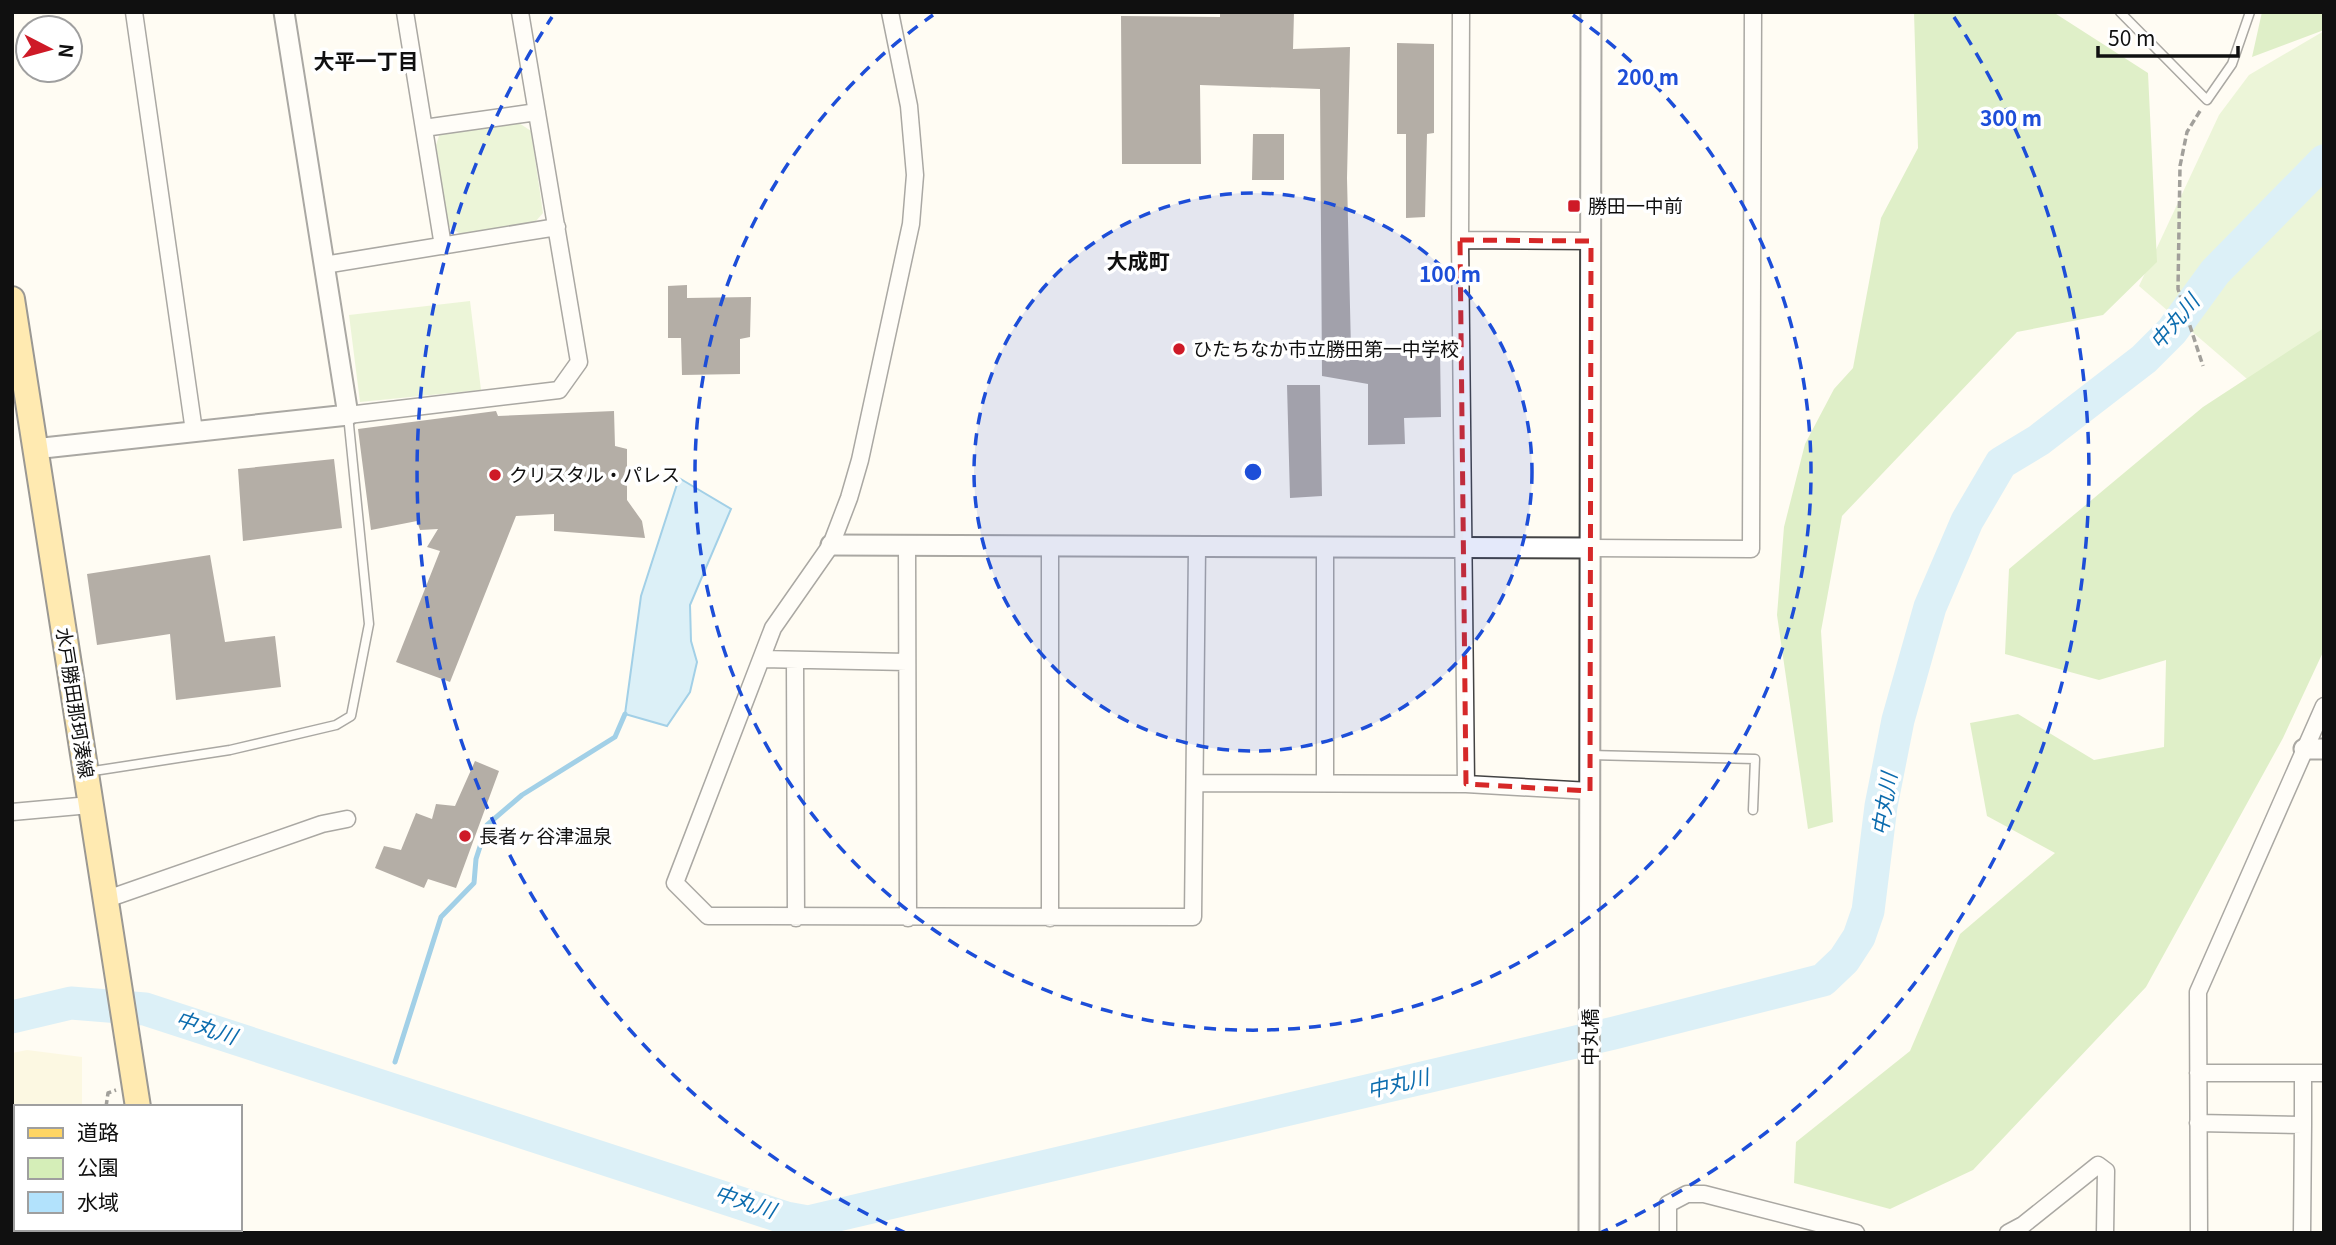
<svg xmlns="http://www.w3.org/2000/svg" width="2336" height="1245" font-family="Georgia,'Noto Sans JP',serif">
  <style>
    .farmland { fill: #f8f4cf }
    .green { fill: #d5eeb8 }
    .forest { fill: #b9e095 }
    .water { fill: #b2e2fc; stroke: #329bd9; stroke-width: 2 }
    .lines { fill: none; stroke-linecap: round; stroke-linejoin: round }
    .stream { stroke: #329bd9; stroke-width: 5 }
    .river { stroke: #b2e2fc; stroke-width: 33 }
    .building { fill: #5a504b }
    .service-casing { stroke: #434343; stroke-width: 11 }
    .minor-casing { stroke: #434343; stroke-width: 19 }
    .tertiary-casing { stroke: #434343; stroke-width: 23 }
    .primary-casing { stroke: #212121; stroke-width: 28 }
    .path { stroke: #323232; stroke-width: 3.5; stroke-dasharray: 7 3.5; stroke-linecap: butt }
    .service { stroke: #fff; stroke-width: 8 }
    .minor { stroke: #fff; stroke-width: 16 }
    .tertiary { stroke: #fff; stroke-width: 19 }
    .primary { stroke: #ffd563; stroke-width: 24 }
    .marked { fill: none; stroke: #d62828; stroke-width: 5; stroke-dasharray: 14 9; stroke-linejoin: round }
    .ring { fill: none; stroke: #1d4ed8; stroke-width: 3.5; stroke-dasharray: 12 9 }
    .poi-dot { fill: #ce1a27; stroke: #fff; stroke-width: 2.5 }
    .labels { text-anchor: middle; stroke-width: 7; stroke-linejoin: round; paint-order: stroke }
    .poi-label { font-size: 19px; fill: #101010; stroke: #fff; text-anchor: start }
    .street-label { font-size: 19px; fill: #101010; stroke: #fff }
    .neighbourhood-label { font-size: 21px; font-weight: bold; fill: #101010; stroke: #fff }
    .water-label { font-size: 21px; font-style: italic; fill: #0c6cae; stroke: #fff }
    .centre { fill: #1d4ed8; stroke: #fff; stroke-width: 3.5 }
    .ring-label { font-size: 21px; text-anchor: middle; font-weight: bold; fill: #1d4ed8; stroke: #fff; stroke-width: 7; stroke-linejoin: round; paint-order: stroke }
  </style>
  <rect width="100%" height="100%" fill="#fffcf3"/>
  <path class="farmland" d="M 27,1050 L 82,1057 L 82,1107 L 16,1107 L 16,1229 L 66,1229 L 57,1233 L 12,1233 L 12,1053 Z"/>
  <path class="green" d="M 2324,31 L 2324,358 L 2261,391 L 2139,286 L 2219,115 L 2249,75 Z
    M 519,123 L 531,131 L 543,213 L 535,222 L 462,235 L 448,226 L 436,145 L 440,133 Z
    M 470,301 L 481,390 L 360,402 L 349,315 Z"/>
  <path class="forest" d="M 1914,12 L 2053,12 L 2148,73 L 2157,262 L 2103,315 L 2017,332 L 1842,516 L 1821,631 L 1833,822 L 1808,829 L 1777,615 L 1784,527 L 1805,444 L 1834,389 L 1853,368 L 1881,218 L 1918,148 Z
    M 2262,12 L 2324,12 L 2324,30 L 2252,57 Z
    M 2324,328 L 2324,650 L 2283,738 L 2146,987 L 1973,1170 L 1890,1209 L 1794,1183 L 1796,1142 L 1910,1051 L 1960,934 L 2055,853 L 1987,816 L 1970,723 L 2018,714 L 2094,760 L 2164,747 L 2166,660 L 2099,680 L 2005,654 L 2009,569 L 2203,407 Z"/>
  <path class="water" d="M 679,478 L 731,509 L 690,605 L 691,641 L 697,662 L 690,692 L 667,726 L 625,714 L 641,596 Z"/>
  <g class="lines">
    <path class="stream" d="M 395,1062 L 441,917 L 474,883 L 476,859 L 487,825 L 522,795 L 615,737 L 625,714"/>
    <path class="river" d="M 12,1017 L 71,1003 L 145,1009 L 786,1218 L 808,1222 L 1614,1033 L 1823,980 L 1844,960 L 1859,937 L 1868,911 L 1881,806 L 1898,720 L 1930,607 L 1967,521 L 2001,463 L 2039,440 L 2144,359 L 2172,331 L 2215,272 L 2324,161"/>
  </g>
  <path class="building" d="M 1220,12 L 1294,12 L 1293,49 L 1350,47 L 1347,178 L 1351,350 L 1403,348 L 1403,353 L 1440,350 L 1441,417 L 1404,418 L 1405,444 L 1368,445 L 1368,384 L 1322,376 L 1320,89 L 1200,85 L 1201,164 L 1122,164 L 1121,16 L 1220,17 Z
    M 1397,43 L 1434,44 L 1434,133 L 1427,134 L 1425,217 L 1406,218 L 1406,134 L 1397,134 Z
    M 1253,134 L 1284,134 L 1284,180 L 1252,180 Z
    M 687,285 L 687,298 L 751,297 L 750,337 L 740,339 L 740,374 L 682,375 L 681,338 L 668,338 L 668,286 Z
    M 1287,385 L 1320,385 L 1322,496 L 1290,498 Z
    M 496,411 L 498,416 L 614,411 L 615,446 L 627,449 L 627,500 L 642,521 L 645,538 L 554,531 L 554,514 L 516,516 L 450,682 L 396,662 L 440,551 L 427,547 L 438,529 L 420,530 L 417,521 L 371,530 L 358,429 Z
    M 334,459 L 342,528 L 243,541 L 238,469 Z
    M 210,555 L 225,642 L 275,636 L 281,687 L 176,700 L 170,634 L 97,645 L 87,574 Z
    M 475,761 L 499,771 L 456,888 L 428,879 L 424,888 L 375,868 L 384,846 L 401,850 L 416,813 L 432,819 L 436,804 L 455,806 Z"/>
  <g class="lines">
    <defs>
      <path id="service" d="M 2120,12 L 2207,100 L 2232,64 L 2250,12
        M 1590,755 L 1755,759 L 1753,810
        M 87,772 L 230,750 L 336,725 L 351,716 L 369,624 L 348,415"/>
      <path id="minor" d="M 134,12 L 194,431
        M 405,12 L 443,246
        M 890,12 L 909,106 L 915,175 L 911,224 L 860,460 L 849,498 L 831,545 L 773,628 L 675,883 L 708,916 L 1193,917 L 1197,548
        M 1461,12 L 1460,240 L 1466,784
        M 424,128 L 537,112
        M 1460,240 L 1591,241
        M 324,265 L 557,227
        M 348,415 L 559,390 L 579,362 L 520,12
        M 907,546 L 908,918
        M 1325,547 L 1325,781
        M 1591,548 L 1751,549 L 1753,12
        M 762,659 L 907,662
        M 795,661 L 796,918
        M 1196,783 L 1466,784 L 1590,791
        M 12,812 L 90,805
        M 107,899 L 322,824 L 347,819
        M 1050,918 L 1050,547
        M 2198,1073 L 2324,1073
        M 2303,1073 L 2303,1125
        M 2198,1123 L 2303,1125 L 2302,1233
        M 1668,1233 L 1668,1204 L 1687,1194 L 1704,1194 L 1856,1233
        M 2008,1233 L 2023,1225 L 2098,1165 L 2106,1171 L 2105,1233
        M 2199,1233 L 2198,992 L 2324,706"/>
      <path id="tertiary" d="M 34,449 L 348,415 L 284,12
        M 831,545 L 1591,548
        M 2304,749 L 2324,749
        M 1589,1233 L 1591,12"/>
      <path id="primary" d="M 12,299 L 138,1107
        M 159,1229 L 160,1233"/>
    </defs>
    <use href="#service" class="service-casing"/>
    <use href="#minor" class="minor-casing"/>
    <use href="#tertiary" class="tertiary-casing"/>
    <use href="#primary" class="primary-casing"/>
    <path class="path" d="M 2200,111 L 2187,132 L 2180,166 L 2178,289 L 2203,366
      M 106,1107 L 108,1093 L 116,1090
      M 94,1233 L 101,1229"/>
    <use href="#service" class="service"/>
    <use href="#minor" class="minor"/>
    <use href="#tertiary" class="tertiary"/>
    <use href="#primary" class="primary"/>
  </g>
  <path d="M0 0H2336V1245H0ZM 1460,240 L 1591,241 L 1590,791 L 1466,784 Z" fill="#fffcf3" fill-opacity=".55" fill-rule="evenodd"/>
  <path class="marked" d="M 1460,240 L 1591,241 L 1590,791 L 1466,784 Z"/>
  <circle cx="1253" cy="472" r="279" fill="#1d4ed8" fill-opacity=".12"/>
  <g class="ring">
    <circle cx="1253" cy="472" r="279"/>
    <path d="M1573 15A558 558 0 1 1 933 15"/>
    <path d="M906 1233A836 836 0 0 1 552 17M1954 17A836 836 0 0 1 1600 1233"/>
  </g>
  <g class="poi-dot">
    <rect x="1567" y="199" width="14" height="14" rx="3.5"/>
    <circle cx="1179" cy="349" r="7"/>
    <circle cx="495" cy="475" r="7"/>
    <circle cx="465" cy="836" r="7"/>
  </g>
  <g class="labels">
    <g class="poi-label">
      <text x="1588" y="213">勝田一中前</text>
      <text x="1193" y="356">ひたちなか市立勝田第一中学校</text>
      <text x="509" y="482">クリスタル・パレス</text>
      <text x="479" y="843">長者ヶ谷津温泉</text>
    </g>
    <g class="street-label">
      <text transform="translate(75 703) rotate(81)" y="7">水戸勝田那珂湊線</text>
      <text transform="translate(1590 1037) rotate(-90)" y="7">中丸橋</text>
    </g>
    <g class="neighbourhood-label">
      <text x="366" y="69">大平一丁目</text>
      <text x="1138" y="269">大成町</text>
    </g>
    <g class="water-label">
      <text transform="translate(2175 322) rotate(-50)" y="7">中丸川</text>
      <text transform="translate(1885 804) rotate(-81)" y="7">中丸川</text>
      <text transform="translate(206 1028) rotate(18)" y="7">中丸川</text>
      <text transform="translate(1398 1084) rotate(-13)" y="7">中丸川</text>
      <text transform="translate(745 1202) rotate(18)" y="7">中丸川</text>
    </g>
  </g>
  <circle cx="1253" cy="472" r="10" class="centre"/>
  <g class="ring-label">
    <text x="1648" y="85">200 m</text>
    <text x="2011" y="126">300 m</text>
    <text x="1450" y="282">100 m</text>
  </g>
  <rect width="2336" height="1245" fill="none" stroke="#101010" stroke-width="28"/>
  <rect x="14" y="1105" width="228" height="126" fill="#ffffff" stroke="#9f9f9f" stroke-width="2"/>
  <rect x="28" y="1128" width="35" height="10" fill="#ffd563" stroke="#9f9f9f" stroke-width="2"/>
  <text x="77" y="1140" font-size="21" fill="#101010">道路</text>
  <rect x="28" y="1158" width="35" height="21" fill="#d5eeb8" stroke="#9f9f9f" stroke-width="2"/>
  <text x="77" y="1175" font-size="21" fill="#101010">公園</text>
  <rect x="28" y="1192" width="35" height="21" fill="#b2e2fc" stroke="#9f9f9f" stroke-width="2"/>
  <text x="77" y="1210" font-size="21" fill="#101010">水域</text>
  <g transform="translate(49 49) rotate(96)"><circle r="33" fill="#ffffff" stroke="#9f9f9f" stroke-width="2"/>
  <path d="M0-5L12 26L0 18L-12 26Z" fill="#ce1a27"/>
  <text y="-10" font-size="19" font-weight="bold" text-anchor="middle" fill="#101010">N</text>
  </g>
  <path d="M2098 46v10h140v-10" fill="none" stroke="#101010" stroke-width="3.5"/>
  <text x="2108" y="46" font-size="21" fill="#101010" stroke="#ffffff" stroke-width="5" paint-order="stroke">50 m</text>
</svg>
